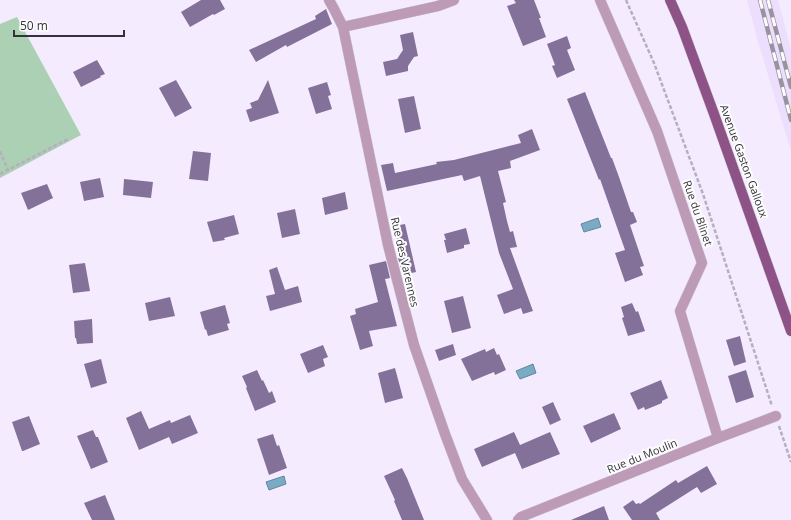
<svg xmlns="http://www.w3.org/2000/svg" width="791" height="520" font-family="'Open Sans',sans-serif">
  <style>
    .built { fill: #ecdffd }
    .green { fill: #acd0b4 }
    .water { fill: #79acc4; stroke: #65879b }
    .building { fill: #847199 }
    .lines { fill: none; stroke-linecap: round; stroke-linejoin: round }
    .street-casing { stroke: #d2cadb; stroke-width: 11 }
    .primary-casing { stroke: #d2cadb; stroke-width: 11 }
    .path { stroke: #b6afbe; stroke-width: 2.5; stroke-dasharray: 4 2; stroke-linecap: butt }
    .street { stroke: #bd9bb7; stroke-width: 10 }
    .primary { stroke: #8e5386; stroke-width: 10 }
    .rail-casing { stroke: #9993a1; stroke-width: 4.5 }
    .rail { stroke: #fdfdfd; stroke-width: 3; stroke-dasharray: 9; stroke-linecap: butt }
    .labels { text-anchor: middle; stroke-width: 4; stroke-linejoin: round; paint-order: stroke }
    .street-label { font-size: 11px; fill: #35313a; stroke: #fdfdfd }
  </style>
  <rect width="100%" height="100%" fill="#f4ecfe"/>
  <path class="built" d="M 747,0 L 778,0 L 791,49 L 791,151 L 758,42 Z"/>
  <path class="green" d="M 17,17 L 81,135 L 0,178 L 0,24 Z"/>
  <path class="water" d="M 598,218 L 601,227 L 584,232 L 581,224 Z
    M 533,364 L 536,373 L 520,379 L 516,371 Z
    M 284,476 L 286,484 L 269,490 L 266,482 Z"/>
  <path class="building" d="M 201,0 L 220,0 L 225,9 L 214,15 L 213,14 L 190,27 L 181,12 Z
    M 514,0 L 534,0 L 541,18 L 539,18 L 546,37 L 523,46 L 507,6 L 516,3 Z
    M 326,9 L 332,24 L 287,47 L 286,45 L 256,62 L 249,50 L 316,19 L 315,16 Z
    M 413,32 L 418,56 L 414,57 L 408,66 L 408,71 L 386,76 L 383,62 L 397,59 L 403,50 L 400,35 Z
    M 567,36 L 571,48 L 567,50 L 575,70 L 557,78 L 552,66 L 555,65 L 547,44 Z
    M 97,60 L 105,74 L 100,76 L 101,77 L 81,87 L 73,72 Z
    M 176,80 L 192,108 L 175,117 L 159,88 Z
    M 268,80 L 279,113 L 250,122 L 246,110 L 252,108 L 250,103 L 258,100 Z
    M 327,82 L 331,95 L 328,96 L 332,109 L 316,114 L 308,88 Z
    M 585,92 L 611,158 L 612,158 L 619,177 L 631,212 L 633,212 L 637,222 L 630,225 L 644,266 L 640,267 L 643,275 L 625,282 L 615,253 L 625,250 L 600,179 L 599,180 L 567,99 Z
    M 414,96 L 421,129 L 405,133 L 398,99 Z
    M 532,129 L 540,150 L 510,161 L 511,168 L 498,171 L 506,202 L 503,203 L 507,221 L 510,232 L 513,231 L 517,247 L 510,248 L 533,311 L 523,314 L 521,308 L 504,314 L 497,295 L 513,289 L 499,253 L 480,176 L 464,181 L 462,175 L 387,191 L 381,165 L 393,163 L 395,173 L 437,164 L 436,162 L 454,160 L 521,143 L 518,135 Z
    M 193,151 L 211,153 L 208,181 L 189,179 Z
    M 100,178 L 104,197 L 84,201 L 80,182 Z
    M 124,179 L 153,182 L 151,198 L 123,195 Z
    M 47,184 L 53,198 L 28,210 L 21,193 Z
    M 345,192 L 348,209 L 325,215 L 322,198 Z
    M 295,209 L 300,234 L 282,238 L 277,213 Z
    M 234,215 L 239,234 L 224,238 L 225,240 L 213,242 L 207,222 Z
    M 405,224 L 416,272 L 403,275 L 398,258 L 401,258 L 394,226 Z
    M 466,228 L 470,244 L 464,245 L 464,248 L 447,253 L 444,240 L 446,240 L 444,234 Z
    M 386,261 L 390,278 L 385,279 L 397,326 L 369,331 L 373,346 L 360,350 L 350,316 L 356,314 L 355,309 L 378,302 L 369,265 Z
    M 85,263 L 90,291 L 73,293 L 69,265 Z
    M 277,267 L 285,290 L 298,286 L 302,302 L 270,311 L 266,296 L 275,294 L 269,270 Z
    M 463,296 L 471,328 L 452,333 L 444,301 Z
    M 170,297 L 175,316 L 149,321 L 145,303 Z
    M 632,303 L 636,312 L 638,311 L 645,331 L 628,336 L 622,318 L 624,317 L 621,307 Z
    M 225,305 L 230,323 L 227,324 L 229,330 L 208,336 L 206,329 L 205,330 L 200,312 Z
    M 92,319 L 93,343 L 77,344 L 76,338 L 75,338 L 74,321 Z
    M 740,336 L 746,362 L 734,366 L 726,340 Z
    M 453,344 L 456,355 L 439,361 L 435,350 Z
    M 323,345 L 328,357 L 323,359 L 325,366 L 308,373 L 300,354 Z
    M 494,348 L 497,355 L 499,354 L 506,370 L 495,375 L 494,372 L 472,381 L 461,359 L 485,349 L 486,352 Z
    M 101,359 L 107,383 L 91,388 L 84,364 Z
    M 395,368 L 403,398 L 385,403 L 378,373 Z
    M 257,370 L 262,381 L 263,380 L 269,393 L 272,391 L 276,402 L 255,411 L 246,388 L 247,387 L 242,376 Z
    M 746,370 L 754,397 L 736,403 L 728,376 Z
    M 661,380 L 668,398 L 662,401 L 662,403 L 645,410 L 644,407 L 638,410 L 630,393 Z
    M 553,402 L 561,420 L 550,425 L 542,407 Z
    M 141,411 L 149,429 L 170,420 L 171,423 L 190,415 L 198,433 L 172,444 L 169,437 L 139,450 L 126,418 Z
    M 614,413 L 621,429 L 591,443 L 583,426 Z
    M 29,416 L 40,444 L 23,451 L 22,451 L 12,422 Z
    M 93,430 L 96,437 L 98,437 L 108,462 L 91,469 L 77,436 Z
    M 514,432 L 520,445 L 550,432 L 560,454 L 522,469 L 515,453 L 482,467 L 474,449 Z
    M 273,434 L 277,446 L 279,445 L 287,468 L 269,475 L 257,439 Z
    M 707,466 L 717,484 L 701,493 L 697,487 L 656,513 L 660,520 L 632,520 L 623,507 L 633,500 L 636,504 L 639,503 L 640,504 L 676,480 L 678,483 Z
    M 402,468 L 407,478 L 424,520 L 402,520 L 394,501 L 395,500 L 384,476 Z
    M 105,495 L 115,520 L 92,520 L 84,503 Z
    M 604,506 L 609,520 L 571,520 Z"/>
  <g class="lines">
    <defs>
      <path id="street" d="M 329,0 L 334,9 L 343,27 L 388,245 L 414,345 L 445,434 L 462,479 L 487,520
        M 600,0 L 657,131 L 702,263 L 680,311 L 718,438
        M 343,27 L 438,6 L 454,0
        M 518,520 L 521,517 L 718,438 L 776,416"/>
      <path id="primary" d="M 670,0 L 682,27 L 714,114 L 791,331"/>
    </defs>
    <use href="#street" class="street-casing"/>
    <use href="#primary" class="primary-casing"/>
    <path class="path" d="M 626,0 L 654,63 L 703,194 L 772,406
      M 0,151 L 8,170
      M 0,174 L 68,139
      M 779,426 L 791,462"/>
    <use href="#street" class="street"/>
    <use href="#primary" class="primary"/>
    <defs>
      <path id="rail" d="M 760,0 L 791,120
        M 768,0 L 791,87"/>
    </defs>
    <use href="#rail" class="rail-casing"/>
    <use href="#rail" class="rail"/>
  </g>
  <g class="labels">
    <g class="street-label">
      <text transform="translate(744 161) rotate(70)" y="4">Avenue Gaston Galloux</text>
      <text transform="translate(698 213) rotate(71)" y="4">Rue du Blinet</text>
      <text transform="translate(405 262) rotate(77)" y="4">Rue des Varennes</text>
      <text transform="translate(642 456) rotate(-22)" y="4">Rue du Moulin</text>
    </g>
  </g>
  <path d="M14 30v6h110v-6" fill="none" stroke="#35313a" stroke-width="2"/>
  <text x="20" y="30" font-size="12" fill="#35313a" stroke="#fdfdfd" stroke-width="3" paint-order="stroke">50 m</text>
</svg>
